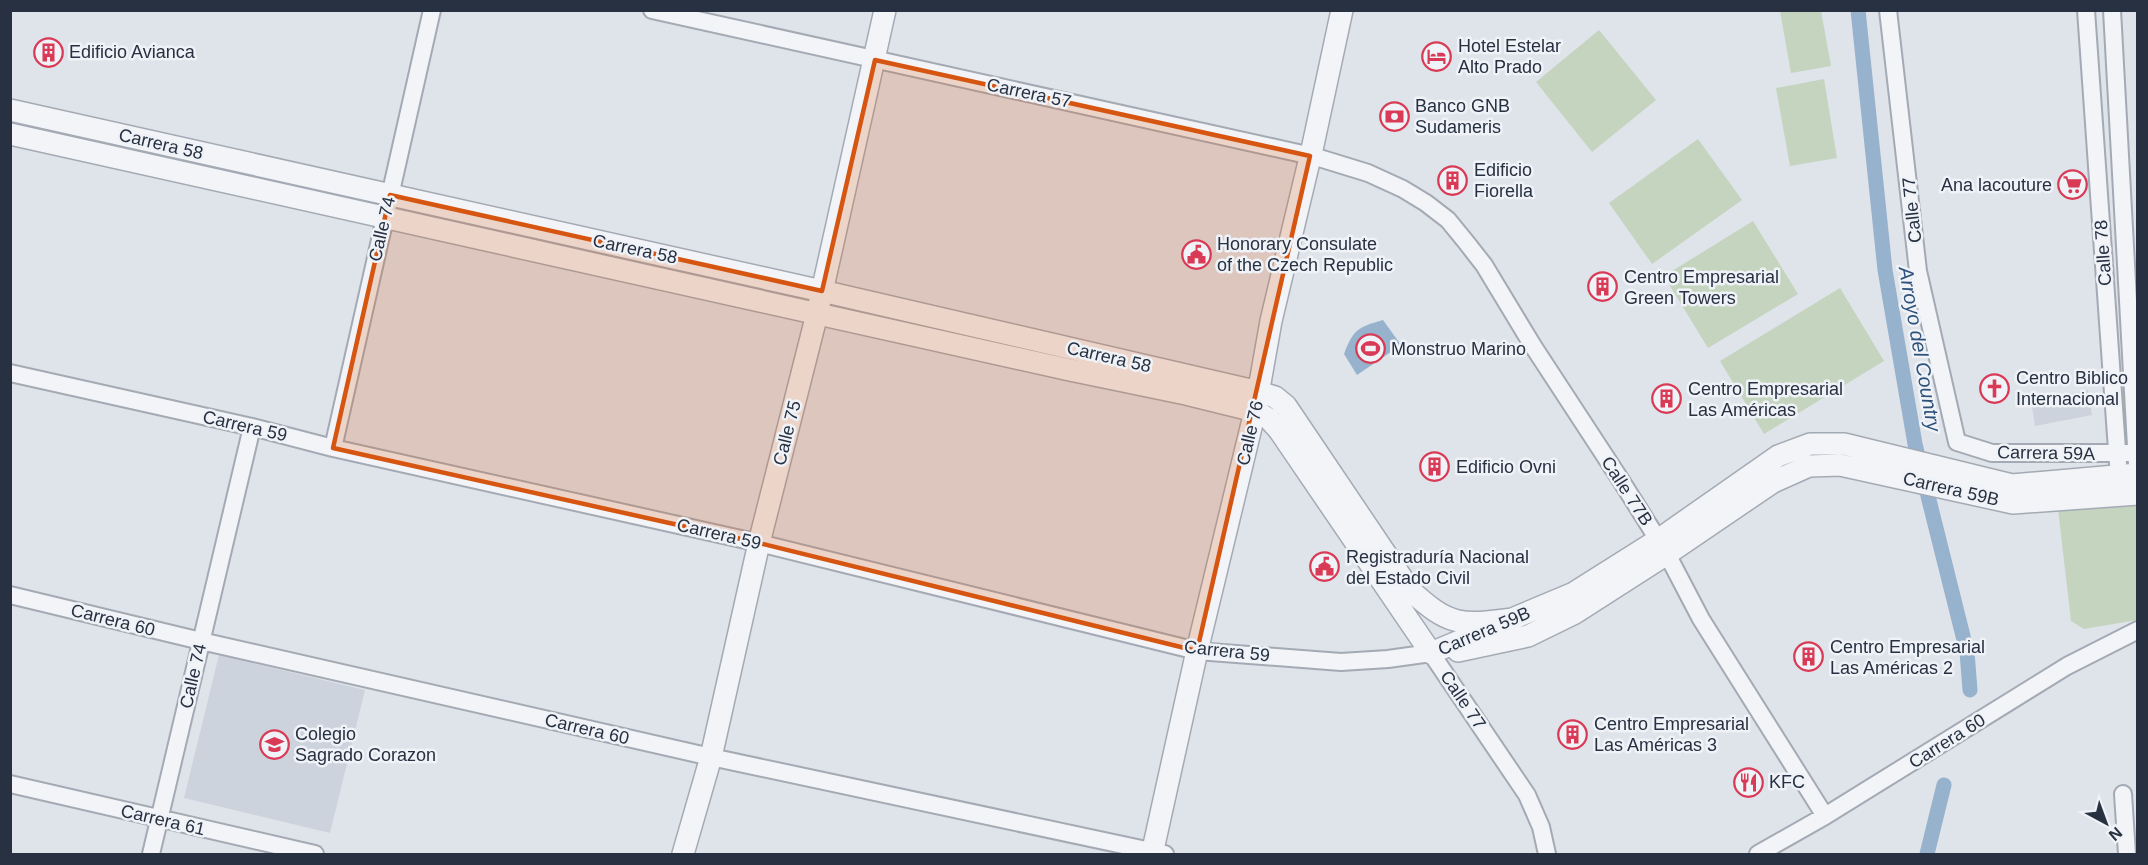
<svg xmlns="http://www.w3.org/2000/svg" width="2148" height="865" font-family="Helvetica,sans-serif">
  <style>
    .built { fill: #cdd3dc }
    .green { fill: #c5d4bf }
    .water { fill: #97b2cd }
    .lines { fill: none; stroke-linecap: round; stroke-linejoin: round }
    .canal { stroke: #97b2cd; stroke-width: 15 }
    .minor-casing { stroke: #a4aab4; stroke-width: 20 }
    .tertiary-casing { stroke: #a4aab4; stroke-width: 24 }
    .minor { stroke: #f2f4f8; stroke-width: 16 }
    .tertiary { stroke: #f2f4f8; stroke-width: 21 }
    .marked { fill: #d55511; fill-opacity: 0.2; stroke: #d55511; stroke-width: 4.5; stroke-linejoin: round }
    .labels { text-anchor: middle; stroke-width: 5; stroke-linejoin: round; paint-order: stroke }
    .poi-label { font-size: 18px; fill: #273142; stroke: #eff2f7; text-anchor: start }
    .street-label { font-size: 18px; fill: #273142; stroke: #eff2f7 }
    .water-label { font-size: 20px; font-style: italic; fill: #2d517a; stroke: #eff2f7 }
  </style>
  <rect width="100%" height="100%" fill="#dfe3ea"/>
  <path class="built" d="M 2088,390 L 2092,415 L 2035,426 L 2031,401 Z
    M 219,655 L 365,690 L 330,833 L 184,798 Z"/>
  <path class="green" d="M 1780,11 L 1821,11 L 1831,66 L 1791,73 Z
    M 1599,30 L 1656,100 L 1592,152 L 1536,82 Z
    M 1824,79 L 1837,158 L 1790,166 L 1776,88 Z
    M 1698,139 L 1742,200 L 1652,264 L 1609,203 Z
    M 1753,221 L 1798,294 L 1708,348 L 1664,276 Z
    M 1840,288 L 1884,361 L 1764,434 L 1720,361 Z
    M 2137,504 L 2137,620 L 2084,629 L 2071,621 L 2058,509 Z"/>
  <path class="water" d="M 1383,320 L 1401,345 L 1357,375 L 1344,354 C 1353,329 1359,327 1383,320 Z"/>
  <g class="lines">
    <path class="canal" d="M 1858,10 L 1885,270 L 1915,444 L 1967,652 L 1970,690
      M 1927,854 L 1944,785"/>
    <defs>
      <path id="minor" d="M 652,10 L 1316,157 L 1368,173 L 1403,189 L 1426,203 L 1448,220 L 1466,242 L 1484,265 L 1533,346 L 1620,479 L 1667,554 L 1701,619 L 1825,816
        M 1888,10 L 1918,271 L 1957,442 L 1992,453 L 2137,453
        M 2086,10 L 2118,464
        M 2112,10 L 2137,464
        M 10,373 L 252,427 L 333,448 L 759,543 L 1197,651 L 1341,662 L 1388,659 L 1431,653 L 1527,795 L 1541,827 L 1547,854
        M 333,448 L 432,10
        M 10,595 L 201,641 L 711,757 L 1165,854
        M 10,784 L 315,854
        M 2123,794 L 2127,854
        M 151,854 L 252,427
        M 1758,854 L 1825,816 L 2067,666 L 2138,630"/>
      <path id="tertiary" d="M 10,110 L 822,291 L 1259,392 L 1275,397 L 1286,406 L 1410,590 C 1449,626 1461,626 1513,619
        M 10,134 L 1070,370 L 1186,394 L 1255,411 L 1269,419 L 1279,430 L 1431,653
        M 1458,651 L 1528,636 L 1575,613 L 1667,554 L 1773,482 L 1809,466 L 1840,465 L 2013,503 L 2138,494
        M 1431,653 L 1574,593 L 1658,540 L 1778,456 L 1810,444 L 1844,444 L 2012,485 L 2138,474
        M 683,854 L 711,757 L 759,543 L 817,314 L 885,10
        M 1152,854 L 1197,651 L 1255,411 L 1271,321 L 1313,145 L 1342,10"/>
    </defs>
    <use href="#minor" class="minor-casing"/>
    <use href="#tertiary" class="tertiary-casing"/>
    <use href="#minor" class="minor"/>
    <use href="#tertiary" class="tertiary"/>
  </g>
  <path class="marked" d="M 875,60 L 1310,156 L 1197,651 L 759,543 L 333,448 L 390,195 L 822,291 Z"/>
  <defs>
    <symbol id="building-ring" viewBox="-11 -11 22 22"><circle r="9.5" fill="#eff2f7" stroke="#d93a55" stroke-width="1.5"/><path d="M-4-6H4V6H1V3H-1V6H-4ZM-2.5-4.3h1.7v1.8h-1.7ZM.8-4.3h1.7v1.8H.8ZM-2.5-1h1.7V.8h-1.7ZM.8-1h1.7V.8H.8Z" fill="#d93a55"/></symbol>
    <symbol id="hotel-ring" viewBox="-11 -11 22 22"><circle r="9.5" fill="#eff2f7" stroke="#d93a55" stroke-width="1.5"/><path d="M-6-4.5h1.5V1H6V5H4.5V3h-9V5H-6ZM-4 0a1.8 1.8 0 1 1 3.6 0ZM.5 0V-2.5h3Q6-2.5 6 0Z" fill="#d93a55"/></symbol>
    <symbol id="bank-ring" viewBox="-11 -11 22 22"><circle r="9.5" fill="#eff2f7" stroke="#d93a55" stroke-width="1.5"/><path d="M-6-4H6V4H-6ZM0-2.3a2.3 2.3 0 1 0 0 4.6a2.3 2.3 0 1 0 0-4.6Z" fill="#d93a55"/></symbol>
    <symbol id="supermarket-ring" viewBox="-11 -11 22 22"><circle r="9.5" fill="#eff2f7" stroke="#d93a55" stroke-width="1.5"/><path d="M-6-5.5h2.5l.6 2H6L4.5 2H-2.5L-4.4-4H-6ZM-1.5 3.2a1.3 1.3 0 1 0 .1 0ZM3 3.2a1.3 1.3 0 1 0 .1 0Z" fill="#d93a55"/></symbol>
    <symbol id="civic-ring" viewBox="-11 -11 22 22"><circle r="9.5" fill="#eff2f7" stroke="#d93a55" stroke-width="1.5"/><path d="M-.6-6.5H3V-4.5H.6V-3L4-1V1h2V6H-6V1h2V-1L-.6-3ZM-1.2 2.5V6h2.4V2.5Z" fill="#d93a55"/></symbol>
    <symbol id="stadium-ring" viewBox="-11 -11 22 22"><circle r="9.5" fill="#eff2f7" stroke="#d93a55" stroke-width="1.5"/><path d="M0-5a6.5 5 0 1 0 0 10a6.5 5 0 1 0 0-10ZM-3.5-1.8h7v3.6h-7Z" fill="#d93a55"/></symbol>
    <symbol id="church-ring" viewBox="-11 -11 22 22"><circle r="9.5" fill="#eff2f7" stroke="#d93a55" stroke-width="1.5"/><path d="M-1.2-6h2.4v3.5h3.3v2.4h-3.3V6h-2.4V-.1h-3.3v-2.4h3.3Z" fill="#d93a55"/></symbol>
    <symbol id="school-ring" viewBox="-11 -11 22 22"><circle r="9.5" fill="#eff2f7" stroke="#d93a55" stroke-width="1.5"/><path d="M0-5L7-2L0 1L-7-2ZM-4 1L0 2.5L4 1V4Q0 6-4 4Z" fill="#d93a55"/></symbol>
    <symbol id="restaurant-ring" viewBox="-11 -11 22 22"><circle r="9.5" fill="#eff2f7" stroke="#d93a55" stroke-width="1.5"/><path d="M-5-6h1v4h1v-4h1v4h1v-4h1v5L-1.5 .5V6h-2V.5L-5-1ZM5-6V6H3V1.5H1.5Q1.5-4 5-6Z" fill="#d93a55"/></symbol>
  </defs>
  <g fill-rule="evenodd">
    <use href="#building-ring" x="32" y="36" width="33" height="33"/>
    <use href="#hotel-ring" x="1420" y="40" width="33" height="33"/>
    <use href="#bank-ring" x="1378" y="100" width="33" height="33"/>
    <use href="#building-ring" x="1436" y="164" width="33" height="33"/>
    <use href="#supermarket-ring" x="2056" y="168" width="33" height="33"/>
    <use href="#civic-ring" x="1180" y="238" width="33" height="33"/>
    <use href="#building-ring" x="1586" y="270" width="33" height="33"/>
    <use href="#stadium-ring" x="1354" y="332" width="33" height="33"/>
    <use href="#church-ring" x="1978" y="372" width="33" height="33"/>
    <use href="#building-ring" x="1650" y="382" width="33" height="33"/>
    <use href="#building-ring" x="1418" y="450" width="33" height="33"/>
    <use href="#civic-ring" x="1308" y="550" width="33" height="33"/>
    <use href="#building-ring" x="1792" y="640" width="33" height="33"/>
    <use href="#building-ring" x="1556" y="718" width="33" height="33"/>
    <use href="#school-ring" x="258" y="728" width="33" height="33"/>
    <use href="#restaurant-ring" x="1732" y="766" width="33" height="33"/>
  </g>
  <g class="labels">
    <g class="poi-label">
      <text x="1458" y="52">Hotel Estelar<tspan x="1458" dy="21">Alto Prado</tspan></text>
      <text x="69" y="58">Edificio Avianca</text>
      <text x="1415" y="112">Banco GNB<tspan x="1415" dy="21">Sudameris</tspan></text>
      <text x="1474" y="176">Edificio<tspan x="1474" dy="21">Fiorella</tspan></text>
      <text x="2052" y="191" text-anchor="end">Ana lacouture</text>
      <text x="1217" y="250">Honorary Consulate<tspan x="1217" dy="21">of the Czech Republic</tspan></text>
      <text x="1624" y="283">Centro Empresarial<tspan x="1624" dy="21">Green Towers</tspan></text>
      <text x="1391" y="355">Monstruo Marino</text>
      <text x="2016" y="384">Centro Biblico<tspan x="2016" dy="21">Internacional</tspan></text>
      <text x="1688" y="395">Centro Empresarial<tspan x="1688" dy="21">Las Américas</tspan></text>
      <text x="1456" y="473">Edificio Ovni</text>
      <text x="1346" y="563">Registraduría Nacional<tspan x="1346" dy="21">del Estado Civil</tspan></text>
      <text x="1830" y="653">Centro Empresarial<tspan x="1830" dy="21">Las Américas 2</tspan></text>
      <text x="1594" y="730">Centro Empresarial<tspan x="1594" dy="21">Las Américas 3</tspan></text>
      <text x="295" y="740">Colegio<tspan x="295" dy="21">Sagrado Corazon</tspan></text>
      <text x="1769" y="788">KFC</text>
    </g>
    <g class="street-label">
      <text transform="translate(1029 93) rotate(12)" y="6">Carrera 57</text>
      <text transform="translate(161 144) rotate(13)" y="6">Carrera 58</text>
      <text transform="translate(1912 210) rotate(-96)" y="6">Calle 77</text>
      <text transform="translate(382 229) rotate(-77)" y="6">Calle 74</text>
      <text transform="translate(635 249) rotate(12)" y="6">Carrera 58</text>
      <text transform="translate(2103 253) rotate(-94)" y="6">Calle 78</text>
      <text transform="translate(1109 357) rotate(13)" y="6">Carrera 58</text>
      <text transform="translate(245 426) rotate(13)" y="6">Carrera 59</text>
      <text transform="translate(787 433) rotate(-76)" y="6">Calle 75</text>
      <text transform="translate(1250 433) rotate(-77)" y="6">Calle 76</text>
      <text transform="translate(2046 453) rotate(1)" y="6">Carrera 59A</text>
      <text transform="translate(1951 489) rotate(13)" y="6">Carrera 59B</text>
      <text transform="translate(1627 491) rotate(57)" y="6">Calle 77B</text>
      <text transform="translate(719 534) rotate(13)" y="6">Carrera 59</text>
      <text transform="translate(113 620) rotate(14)" y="6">Carrera 60</text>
      <text transform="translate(1484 631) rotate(-23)" y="6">Carrera 59B</text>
      <text transform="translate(1227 651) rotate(6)" y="6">Carrera 59</text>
      <text transform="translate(193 676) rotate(-77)" y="6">Calle 74</text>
      <text transform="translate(1463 700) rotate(56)" y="6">Calle 77</text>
      <text transform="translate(587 729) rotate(13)" y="6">Carrera 60</text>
      <text transform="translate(1947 741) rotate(-32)" y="6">Carrera 60</text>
      <text transform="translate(163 820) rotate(13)" y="6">Carrera 61</text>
    </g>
    <g class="water-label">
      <text transform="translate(1920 349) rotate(80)" y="7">Arroyo del Country</text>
    </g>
  </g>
  <rect width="2148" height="865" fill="none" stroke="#273142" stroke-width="24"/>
  <g transform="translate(2106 823) rotate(139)" stroke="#eff2f7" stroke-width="4.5" paint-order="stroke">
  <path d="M0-4.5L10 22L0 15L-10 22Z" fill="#273142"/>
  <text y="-9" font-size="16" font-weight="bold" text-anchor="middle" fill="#273142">N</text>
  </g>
</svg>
